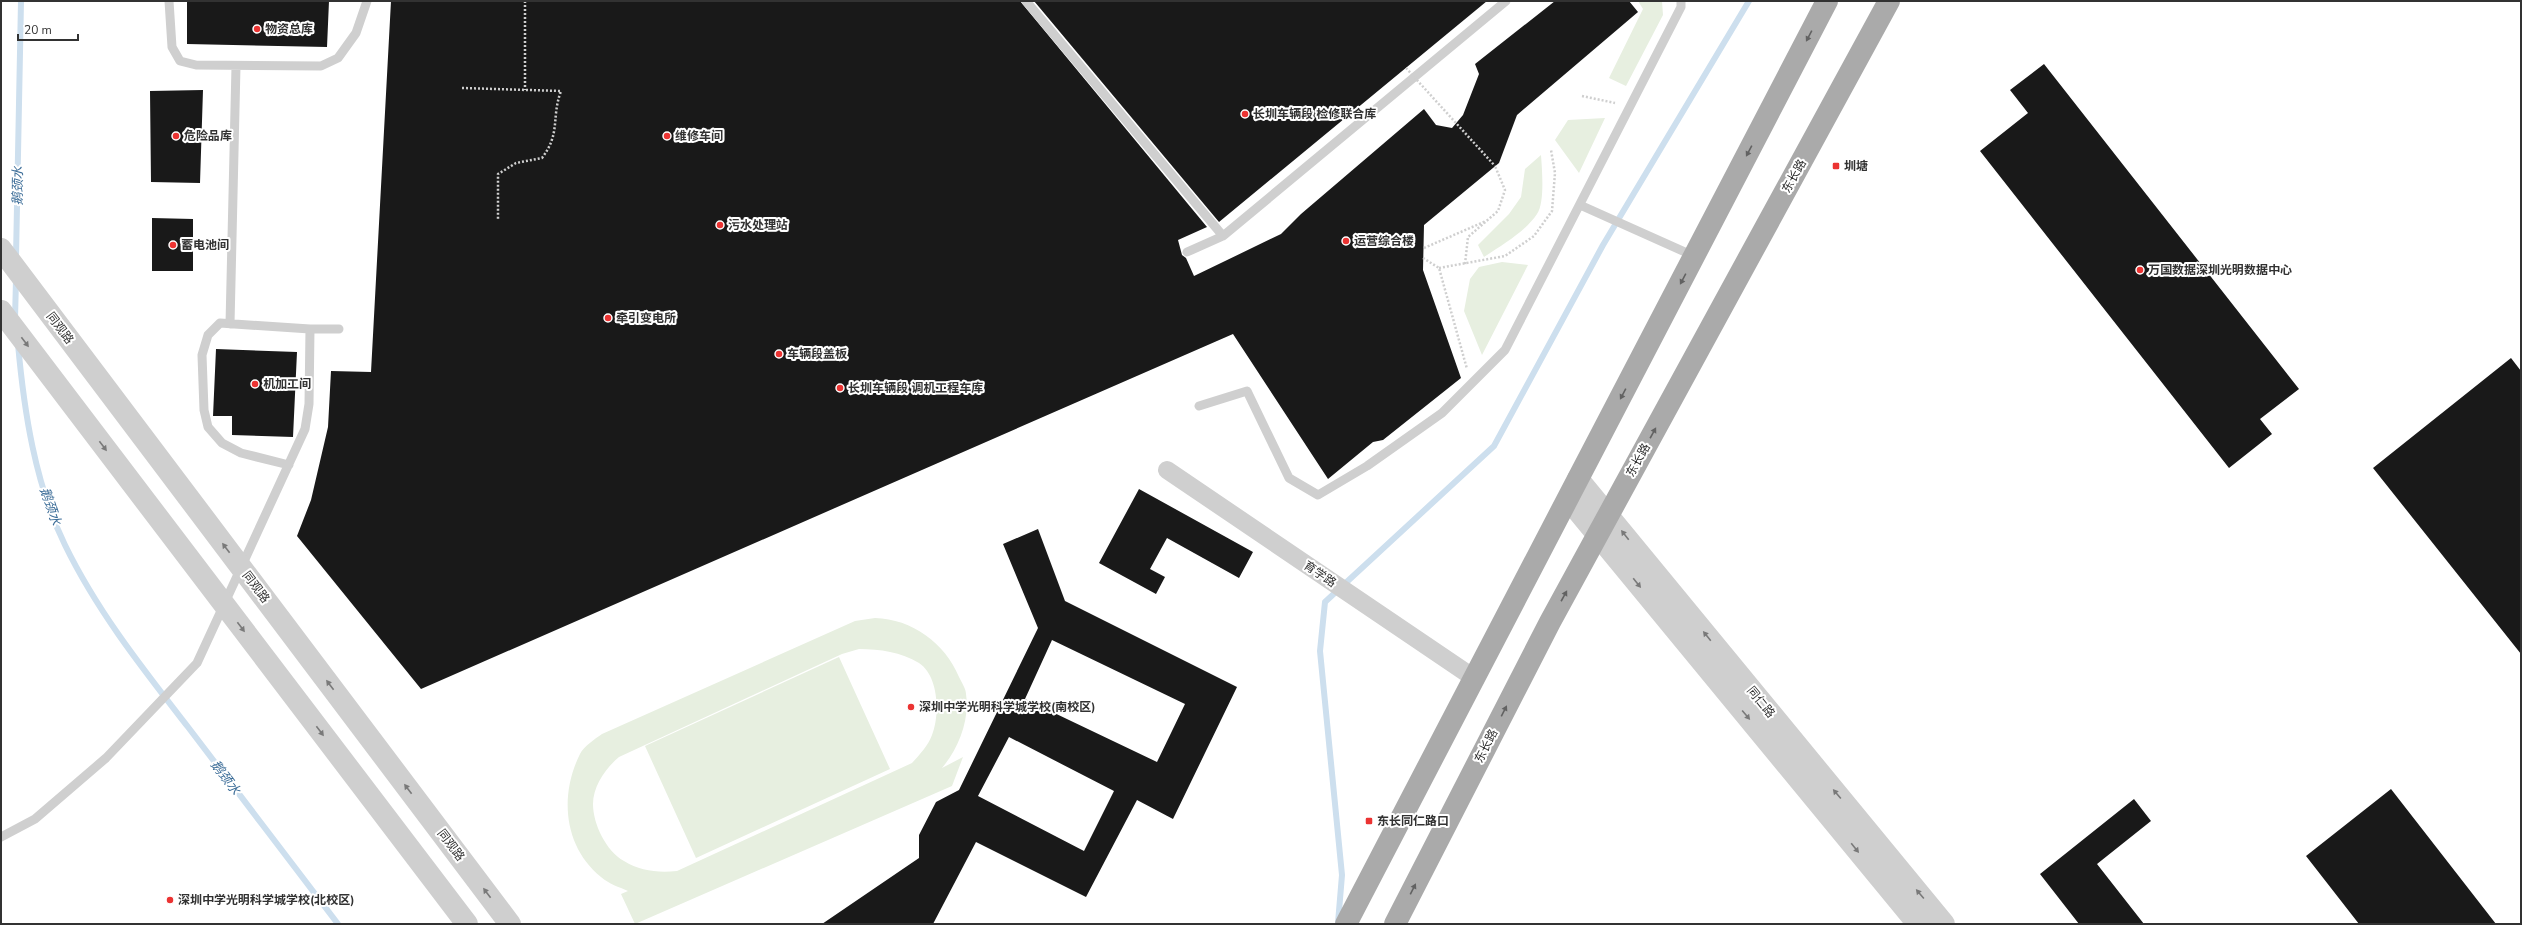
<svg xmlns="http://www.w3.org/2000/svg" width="2522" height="925" font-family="'Nunito Sans','Noto Sans SC',sans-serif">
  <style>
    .green { fill: #e7efe0; fill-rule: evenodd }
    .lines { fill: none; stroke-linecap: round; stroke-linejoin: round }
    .stream { stroke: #cddfee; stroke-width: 6 }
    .building { fill: #191919; fill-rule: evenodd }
    .path { stroke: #cfcfcf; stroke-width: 2.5; stroke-dasharray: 2 2; stroke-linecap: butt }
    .service { stroke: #cfcfcf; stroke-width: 9 }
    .minor { stroke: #cfcfcf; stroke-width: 18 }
    .tertiary { stroke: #cfcfcf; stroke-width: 22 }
    .primary { stroke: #aaa; stroke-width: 22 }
    .path-bridge { stroke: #cfcfcf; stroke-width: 2.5; stroke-dasharray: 2 2; stroke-linecap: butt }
    .tertiary-bridge { stroke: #cfcfcf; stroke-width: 22 }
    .oneway { fill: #626262 }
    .oneway2 { fill: #797979 }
    .poi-dot { fill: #eb3332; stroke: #fff; stroke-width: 1.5 }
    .labels { text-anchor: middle; stroke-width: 4; stroke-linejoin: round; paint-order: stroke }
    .poi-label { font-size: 12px; font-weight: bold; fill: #323232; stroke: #fff; text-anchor: start }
    .street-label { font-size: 12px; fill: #323232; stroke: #fff }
    .water-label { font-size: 13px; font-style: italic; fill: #3c6d98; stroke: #fff }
  </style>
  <rect width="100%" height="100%" fill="#fff"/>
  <path class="green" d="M 1638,1 L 1662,1 L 1663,15 L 1626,86 L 1609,78 L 1643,9 Z
    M 1605,118 L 1579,173 L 1555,140 L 1568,120 Z
    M 1541,155 C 1542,169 1545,203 1537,214 C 1525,232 1502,245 1484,257 L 1478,245 L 1509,214 L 1521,197 L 1525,169 Z
    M 1502,262 L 1528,265 L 1482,355 L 1464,311 L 1470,279 L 1479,267 Z
    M 875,618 C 912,619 945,643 959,677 C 962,683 966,689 966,694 C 970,720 958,749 942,768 L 963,757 L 952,786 L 635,924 L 621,894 L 628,891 C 619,887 609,884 601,877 C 564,847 559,796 580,754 C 584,746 595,739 602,734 L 855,621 ZM 859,649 C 880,649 901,652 919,663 C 939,676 940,715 932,735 C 928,746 920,754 912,763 L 677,871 C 658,873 640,871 624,861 C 606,851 593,824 593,804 C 593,786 606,768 619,757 L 842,654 Z
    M 839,657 L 890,769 L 696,858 L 645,746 Z"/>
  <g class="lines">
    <path class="stream" d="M 16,257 L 21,1
      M 15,319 L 16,279
      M 18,344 C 24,411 35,484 65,545 C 97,611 143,669 188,727 C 238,793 288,858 338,924
      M 1338,923 L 1342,875 L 1320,651 L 1325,602 L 1494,446 L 1603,245 L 1749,1"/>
  </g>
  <path class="building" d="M 187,1 L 329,1 L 327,47 L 187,44 Z
    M 391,1 L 1020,1 L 1207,227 L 1178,240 L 1182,255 L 1186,258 L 1194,276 L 1281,234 L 1301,214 L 1424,109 L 1436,125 L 1452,128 L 1463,115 L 1479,74 L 1475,64 L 1555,1 L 1629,1 L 1638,12 L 1517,115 L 1499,163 L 1424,225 L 1423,270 L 1461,378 L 1383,440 L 1373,442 L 1328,479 L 1233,334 L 421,689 L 297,536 L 311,500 L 328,427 L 331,371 L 371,372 Z
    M 1034,1 L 1487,1 L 1219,222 Z
    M 2044,64 L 2299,389 L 2260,419 L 2272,434 L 2229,468 L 1980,151 L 2028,113 L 2010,90 Z
    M 203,90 L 200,183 L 151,182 L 150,91 Z
    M 152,218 L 193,219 L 193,271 L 152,271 Z
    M 216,349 L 297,352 L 293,437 L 232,435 L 232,416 L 213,416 Z
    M 2511,358 L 2521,371 L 2521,654 L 2373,468 Z
    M 1139,489 L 1253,552 L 1239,578 L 1167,538 L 1150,569 L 1165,577 L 1156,594 L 1099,563 Z
    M 1038,529 L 1065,601 L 1237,687 L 1173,819 L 1137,800 L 1086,897 L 976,842 L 933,924 L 822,924 L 919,858 L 919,835 L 936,802 L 959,790 L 1038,628 L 1003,544 ZM 1052,640 L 1185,704 L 1157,762 L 1025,699 ZM 1009,737 L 1114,791 L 1084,851 L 978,796 Z
    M 2391,789 L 2496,924 L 2359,924 L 2306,856 Z
    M 2134,799 L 2151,821 L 2097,864 L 2144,924 L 2079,924 L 2040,874 Z"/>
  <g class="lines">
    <path class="path" d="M 525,1 L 525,90
      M 462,88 L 561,91 C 551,118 561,133 542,158 L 516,163 L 498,174 L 498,220
      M 1582,96 L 1615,103
      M 1424,248 L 1486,221
      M 1423,258 L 1439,268 L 1467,369
      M 1465,264 L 1468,237 L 1498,211 L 1505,190 L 1495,166
      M 1439,268 L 1505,256 L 1534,236 L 1552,211 L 1555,173 L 1551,150"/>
    <path class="service" d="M 169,1 L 172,47 L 180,61 L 196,65 L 321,66 L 338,58 L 356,33 L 367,1
      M 1026,1 L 1223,236 L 1506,1
      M 1580,205 L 1694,256
      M 1187,252 L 1223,236
      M 230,324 L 236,66
      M 310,329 L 339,329
      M 1199,406 L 1247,391 L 1289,478 L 1318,495 L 1367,466 L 1442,413 L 1505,350 L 1681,7 L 1681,1
      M 1,837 L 35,819 L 106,758 L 197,663 L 305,429 L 309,404 L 310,329 L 220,323 L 208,335 L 202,355 L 204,410 L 208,427 L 222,443 L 241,453 L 289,465"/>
    <path class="minor" d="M 1167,470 L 1474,678"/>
    <path class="tertiary" d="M 1578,479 L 1944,924
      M 1568,499 L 1918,924"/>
    <path class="primary" d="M 1346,924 L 1827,1
      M 1395,924 L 1550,622 L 1889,1"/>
    <path class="path-bridge" d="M 1406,68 L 1495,166"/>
    <path class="tertiary-bridge" d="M 1,249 L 510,924
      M 1,311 L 467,924"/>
  </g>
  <defs><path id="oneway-solid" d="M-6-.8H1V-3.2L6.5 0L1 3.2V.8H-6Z"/></defs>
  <g class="oneway">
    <use href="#oneway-solid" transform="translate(1809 36) rotate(118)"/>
    <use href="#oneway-solid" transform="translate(1749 151) rotate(118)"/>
    <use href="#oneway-solid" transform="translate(1683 279) rotate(118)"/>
    <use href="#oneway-solid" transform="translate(1623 394) rotate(118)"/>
    <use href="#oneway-solid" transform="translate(1653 433) rotate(-61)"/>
    <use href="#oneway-solid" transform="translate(1564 596) rotate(-61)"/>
    <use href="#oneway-solid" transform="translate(1504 711) rotate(-63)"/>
    <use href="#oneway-solid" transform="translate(1413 889) rotate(-63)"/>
  </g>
  <g class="oneway2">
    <use href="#oneway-solid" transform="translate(25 342) rotate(53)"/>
    <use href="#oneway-solid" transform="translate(103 446) rotate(53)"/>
    <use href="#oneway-solid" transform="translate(1625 535) rotate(-128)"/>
    <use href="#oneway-solid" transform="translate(226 548) rotate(-127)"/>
    <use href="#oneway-solid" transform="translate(1637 583) rotate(51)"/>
    <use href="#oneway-solid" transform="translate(241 627) rotate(53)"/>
    <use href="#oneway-solid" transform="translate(1707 636) rotate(-129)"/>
    <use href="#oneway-solid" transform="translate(330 685) rotate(-127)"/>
    <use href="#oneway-solid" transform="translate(1746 715) rotate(50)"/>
    <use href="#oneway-solid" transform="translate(320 731) rotate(53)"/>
    <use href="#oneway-solid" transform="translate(408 789) rotate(-127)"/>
    <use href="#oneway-solid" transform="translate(1837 794) rotate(-130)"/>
    <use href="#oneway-solid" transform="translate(1855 848) rotate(51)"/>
    <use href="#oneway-solid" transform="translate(487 893) rotate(-127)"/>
    <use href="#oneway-solid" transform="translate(1920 894) rotate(-130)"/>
  </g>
  <g class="poi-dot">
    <circle cx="257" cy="29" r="4"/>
    <circle cx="1245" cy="114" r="4"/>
    <circle cx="176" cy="136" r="4"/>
    <circle cx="667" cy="136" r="4"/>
    <rect x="1832" y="162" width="8" height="8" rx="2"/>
    <circle cx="720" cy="225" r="4"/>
    <circle cx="1346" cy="241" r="4"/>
    <circle cx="173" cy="245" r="4"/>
    <circle cx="2140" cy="270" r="4"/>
    <circle cx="608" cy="318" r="4"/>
    <circle cx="779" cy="354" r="4"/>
    <circle cx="255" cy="384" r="4"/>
    <circle cx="840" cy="388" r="4"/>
    <circle cx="911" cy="707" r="4"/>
    <rect x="1365" y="817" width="8" height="8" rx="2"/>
    <circle cx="170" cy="900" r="4"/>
  </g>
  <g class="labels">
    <g class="poi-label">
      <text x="265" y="33">物资总库</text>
      <text x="1253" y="118">长圳车辆段 检修联合库</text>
      <text x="184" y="140">危险品库</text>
      <text x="675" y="140">维修车间</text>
      <text x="1844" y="170">圳塘</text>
      <text x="728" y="229">污水处理站</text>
      <text x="1354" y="245">运营综合楼</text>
      <text x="181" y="249">蓄电池间</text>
      <text x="2148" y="274">万国数据深圳光明数据中心</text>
      <text x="616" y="322">牵引变电所</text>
      <text x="787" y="358">车辆段盖板</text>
      <text x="263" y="388">机加工间</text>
      <text x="848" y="392">长圳车辆段 调机工程车库</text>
      <text x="919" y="711">深圳中学光明科学城学校(南校区)</text>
      <text x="1377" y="825">东长同仁路口</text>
      <text x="178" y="904">深圳中学光明科学城学校(北校区)</text>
    </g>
    <g class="street-label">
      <text transform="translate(1794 176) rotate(-61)" y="4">东长路</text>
      <text transform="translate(60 328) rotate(53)" y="4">同观路</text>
      <text transform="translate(1638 460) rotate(-61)" y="4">东长路</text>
      <text transform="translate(1320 574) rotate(34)" y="4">育学路</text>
      <text transform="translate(256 587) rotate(53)" y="4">同观路</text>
      <text transform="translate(1761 702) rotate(51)" y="4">同仁路</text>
      <text transform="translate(1486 746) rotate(-63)" y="4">东长路</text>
      <text transform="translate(451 845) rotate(53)" y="4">同观路</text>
    </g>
    <g class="water-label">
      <text transform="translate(17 186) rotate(-89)" y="5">鹅颈水</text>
      <text transform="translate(51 506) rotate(71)" y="5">鹅颈水</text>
      <text transform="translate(226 777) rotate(53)" y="5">鹅颈水</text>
    </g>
  </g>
  <rect width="2522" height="925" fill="none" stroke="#323232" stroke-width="4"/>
  <path d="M18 34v6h60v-6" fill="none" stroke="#323232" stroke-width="2"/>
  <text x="24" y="34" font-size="12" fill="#323232" stroke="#ffffff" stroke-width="3" paint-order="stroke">20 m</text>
</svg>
